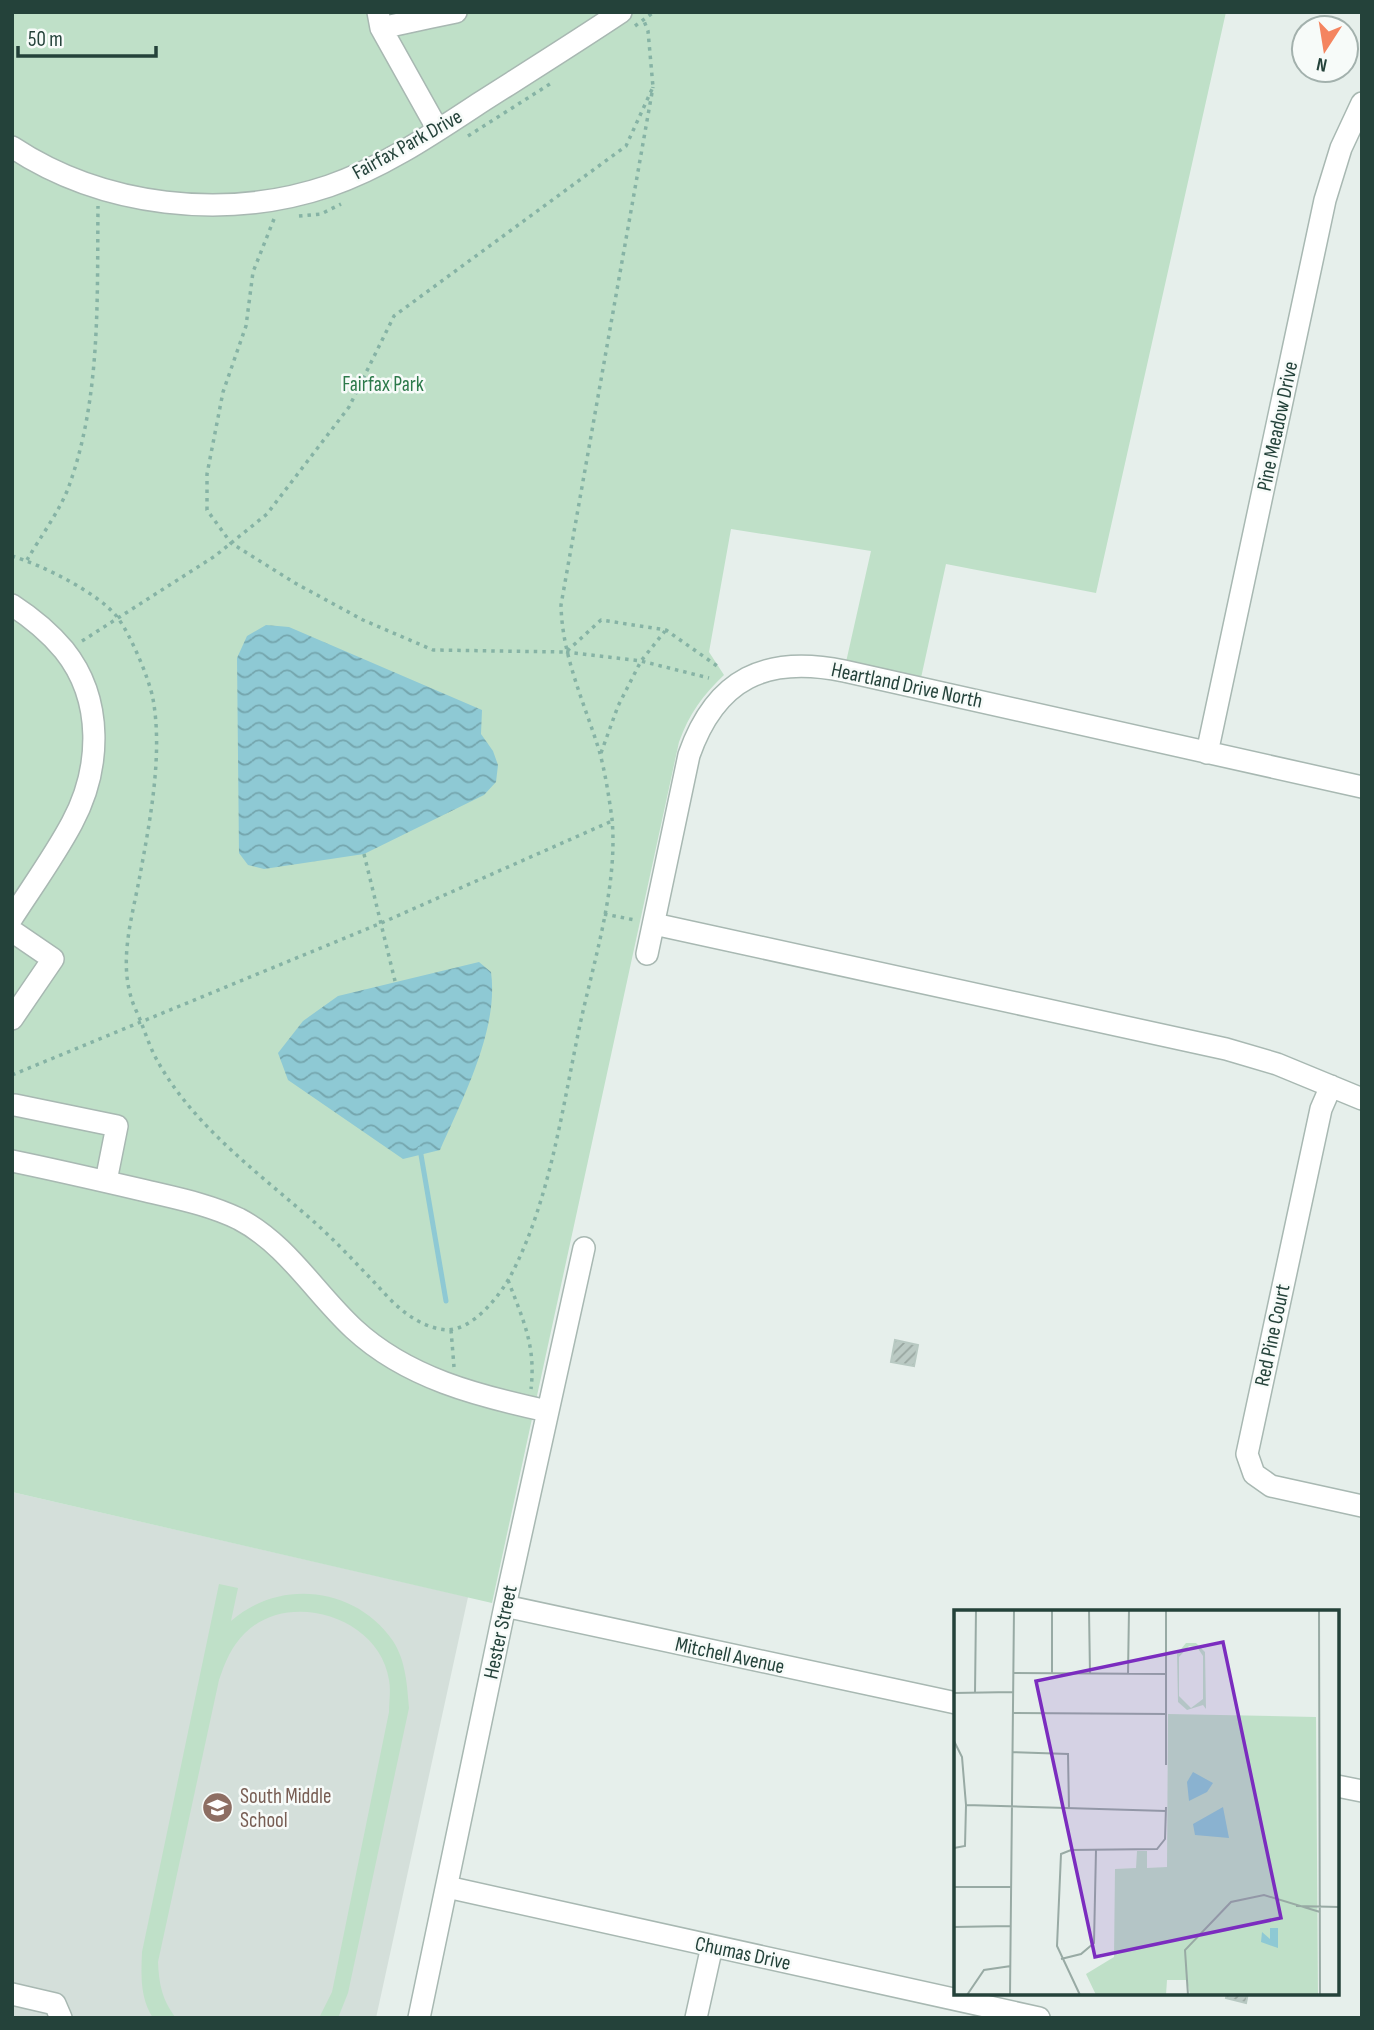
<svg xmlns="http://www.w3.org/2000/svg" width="1374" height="2030" font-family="'Sofia Sans Condensed',sans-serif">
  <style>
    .built { fill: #d4dfda }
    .green { fill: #bfe0c8 }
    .water { fill: url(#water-waves) }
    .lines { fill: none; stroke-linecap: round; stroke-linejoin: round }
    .stream { stroke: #8ec9d4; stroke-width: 5 }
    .building { fill: url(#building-hatch); stroke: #b8c9c2; stroke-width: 2 }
    .minor-casing { stroke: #a8b8b2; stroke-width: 24 }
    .path { stroke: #86b3a5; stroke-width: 3.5; stroke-dasharray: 3.5 5; stroke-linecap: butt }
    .minor { stroke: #fff; stroke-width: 21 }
    .labels { text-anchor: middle; stroke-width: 5; stroke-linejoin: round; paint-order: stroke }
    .street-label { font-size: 21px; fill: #24423a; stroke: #f7fbf9 }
    .park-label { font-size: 21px; fill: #2d7a4b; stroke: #f7fbf9 }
    .education-label { font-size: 21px; fill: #785e54; stroke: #f7fbf9; text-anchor: start }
    .inset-road { fill: none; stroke: #98aaa4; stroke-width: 2 }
    .view { fill: #7b2cbf; fill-opacity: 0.15; stroke: #7b2cbf; stroke-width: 3.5 }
    .inset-edge { fill: none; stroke: #24423a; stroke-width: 3.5 }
  </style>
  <defs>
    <pattern id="water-waves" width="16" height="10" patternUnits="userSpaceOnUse" patternTransform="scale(1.75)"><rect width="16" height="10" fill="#8ec9d4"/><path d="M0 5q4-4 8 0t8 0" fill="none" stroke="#74a5ad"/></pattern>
    <pattern id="building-hatch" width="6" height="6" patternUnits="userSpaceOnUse" patternTransform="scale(1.75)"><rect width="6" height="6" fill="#bbcac4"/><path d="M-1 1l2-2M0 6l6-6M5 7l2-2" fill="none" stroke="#98a6a0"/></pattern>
  </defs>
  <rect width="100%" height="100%" fill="#e6efeb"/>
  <path class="built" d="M 12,1492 L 468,1597 L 376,2018 L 12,2018 Z"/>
  <path class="green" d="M 12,12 L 1226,12 L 1096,593 L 946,564 L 919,687 L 844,671 L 871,551 L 731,529 L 709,652 L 724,675 C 703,695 689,714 679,742 L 492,1603 L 12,1492 Z
    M 219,1584 L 238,1588 L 231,1621 C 280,1578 356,1587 393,1641 C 406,1661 407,1685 409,1708 L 348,1993 L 338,2018 L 319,2018 L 332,1992 L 389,1712 C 389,1702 391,1690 389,1680 C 380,1617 289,1589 245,1633 C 231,1647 225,1662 219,1680 L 158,1962 C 159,1984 162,2000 176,2018 L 153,2018 C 140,1998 141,1975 142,1952 Z"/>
  <path class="water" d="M 266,625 L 289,627 L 482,710 L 481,734 L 493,751 L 498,765 L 496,782 L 484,795 L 364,854 L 264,869 L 248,865 L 239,853 L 237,658 L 247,636 Z
    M 479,962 L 491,972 C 499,1029 463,1098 440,1150 L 403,1159 L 288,1080 L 278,1053 L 303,1021 L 338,996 Z"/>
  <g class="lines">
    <path class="stream" d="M 420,1149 L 446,1301"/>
  </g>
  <path class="building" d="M 895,1340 L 918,1345 L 914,1366 L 891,1362 Z
    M 1227,1993 L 1248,1993 L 1246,2003 L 1226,1998 Z"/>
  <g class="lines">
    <defs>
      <path id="minor" d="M 378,12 L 381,28 L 438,130
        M 426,12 L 427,18 L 456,12
        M 381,28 L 427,18
        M 12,147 C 103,207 225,221 329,186 C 382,168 431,135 478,104 C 525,74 573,44 621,12
        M 12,605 C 32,618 49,632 64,650 C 104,700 101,769 72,823 C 55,855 32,887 12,918
        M 1207,753 L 1325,200 L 1341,148 L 1362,103
        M 654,924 L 1226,1049 L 1277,1064 L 1362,1099
        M 12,931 L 53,959 L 12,1019
        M 647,954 L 689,755 C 716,678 766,655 844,671 L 1362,787
        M 1331,1086 L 1321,1109 L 1247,1454 L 1254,1474 L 1271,1486 L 1362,1506
        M 15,1105 L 117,1126 L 106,1181
        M 12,1161 C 56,1170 99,1180 142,1190 C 175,1198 208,1204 239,1219 C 287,1244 315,1293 354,1329 C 407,1378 478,1396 547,1411
        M 505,1606 L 956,1703
        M 1337,1786 L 1362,1791
        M 447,1887 L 1039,2018
        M 12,1994 L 55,2004 L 61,2018
        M 419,2018 L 505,1606 L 584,1248
        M 696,2018 L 712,1946"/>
    </defs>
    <use href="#minor" class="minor-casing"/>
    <path class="path" d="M 635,26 L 654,12
      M 468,136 L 553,82
      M 299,216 L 321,214 L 341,204
      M 274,219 L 253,272 L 246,326 L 223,392 L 207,474 L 207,510 L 231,543 L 295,583 L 363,620 L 433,650 L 566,652 L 601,620 L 666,630 L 720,668
      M 12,556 C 42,565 99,593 118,618 C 131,636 149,678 153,699 C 163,754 150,821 140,875 C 133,914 119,957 131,997 C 133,1005 138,1014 141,1022 C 146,1035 151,1050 158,1062 C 193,1124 252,1168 305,1214 C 330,1235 352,1259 374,1282 C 386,1295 398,1309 413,1318 C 422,1324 435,1329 446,1330 C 473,1330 499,1297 511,1275 C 551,1199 563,1103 581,1020 C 595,957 618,884 612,819 C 609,797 605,771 599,750 C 584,702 562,656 561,605 L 653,87
      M 27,560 C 39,539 61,509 69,486 C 101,397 97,300 98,206
      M 82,641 L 215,556 L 267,514 L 349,407 L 394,316 L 626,146 L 653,87 L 648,31 L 644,21
      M 566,652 L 641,661 L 709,678
      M 601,753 L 618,706 L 641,661 L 665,631
      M 364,854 L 395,981
      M 604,914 L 635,920
      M 12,1075 L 379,924 L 612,821
      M 508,1280 C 523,1320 536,1345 531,1389
      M 451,1330 L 454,1367"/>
    <use href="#minor" class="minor"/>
  </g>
  <defs>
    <symbol id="school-disc" viewBox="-11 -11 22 22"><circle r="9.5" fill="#8d6e63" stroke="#f7fbf9"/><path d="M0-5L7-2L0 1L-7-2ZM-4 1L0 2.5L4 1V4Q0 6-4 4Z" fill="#fff"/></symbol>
  </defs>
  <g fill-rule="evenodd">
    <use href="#school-disc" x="200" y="1790" width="35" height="35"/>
  </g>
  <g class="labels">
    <g class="street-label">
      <text transform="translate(407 144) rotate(-29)" y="7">Fairfax Park Drive</text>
      <text transform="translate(1277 426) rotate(-78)" y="7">Pine Meadow Drive</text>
      <text transform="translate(907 685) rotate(12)" y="7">Heartland Drive North</text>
      <text transform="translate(1272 1335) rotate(-78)" y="7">Red Pine Court</text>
      <text transform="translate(500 1632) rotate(-78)" y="7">Hester Street</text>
      <text transform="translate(730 1655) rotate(12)" y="7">Mitchell Avenue</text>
      <text transform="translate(743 1953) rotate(12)" y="7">Chumas Drive</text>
    </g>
    <g class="park-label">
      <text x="383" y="391">Fairfax Park</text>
    </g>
    <g class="education-label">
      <text x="240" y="1803">South Middle<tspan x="240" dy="24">School</tspan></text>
    </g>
  </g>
  <g transform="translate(954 1610)">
    <rect width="385" height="385" fill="#e6efeb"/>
    <path d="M 232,33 L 242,33 L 251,42 L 252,99 L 249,95 L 233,100 L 224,92 L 223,44 ZM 235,36 L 243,37 L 249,46 L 249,89 L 237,98 L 225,86 L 225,47 ZM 214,104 L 362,107 L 364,385 L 236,385 L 233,370 L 213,370 L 212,385 L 142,385 L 132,364 L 160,347 L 161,259 L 182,258 L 183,241 L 193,241 L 193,258 L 213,257 Z" fill="#bfe0c8" fill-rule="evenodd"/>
    <path d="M 239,162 L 259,173 L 253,182 L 235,191 L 233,172 ZM 269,197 L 275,228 L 241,225 L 239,214 ZM 316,318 L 324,318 L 324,338 L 307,332 L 308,322 L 316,329 Z" fill="#8ec9d4"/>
    <path class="inset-road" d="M 98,0 L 98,63M 135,0 L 136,64M 365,0 L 366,385M 59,63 L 212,64M 174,64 L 175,0M 0,83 L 59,82M 21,83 L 22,0M 59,103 L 212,104M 0,131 L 8,147 L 12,195 L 11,236 L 0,238M 58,142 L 114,144 L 115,199M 212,155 L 212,0M 12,195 L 212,201M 0,277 L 57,277M 342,296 L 385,297M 0,317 L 57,316M 107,349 L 127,344 L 140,333 L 142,240M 13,385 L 30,360 L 57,356M 56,385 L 60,0M 126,385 L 103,336 L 107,244 L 117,240 L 203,239 L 211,229 L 212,197M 234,385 L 231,340 L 277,292 L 310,285 L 366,302"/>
    <path class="view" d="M 269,32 L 327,308 L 141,347 L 82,71 Z"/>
    <rect width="385" height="385" class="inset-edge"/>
  </g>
  <rect width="1374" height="2030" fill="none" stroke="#24423a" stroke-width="28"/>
  <g transform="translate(1325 49) rotate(192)"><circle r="33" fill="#f7fbf9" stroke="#a3b1ad" stroke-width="2"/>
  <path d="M0-5L12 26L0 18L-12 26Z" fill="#f4845f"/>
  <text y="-10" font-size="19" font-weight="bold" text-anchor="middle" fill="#24423a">N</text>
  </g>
  <path d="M18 46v10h138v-10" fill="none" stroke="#24423a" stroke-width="3.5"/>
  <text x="28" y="46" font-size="21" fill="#24423a" stroke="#f7fbf9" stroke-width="5" paint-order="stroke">50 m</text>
</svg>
